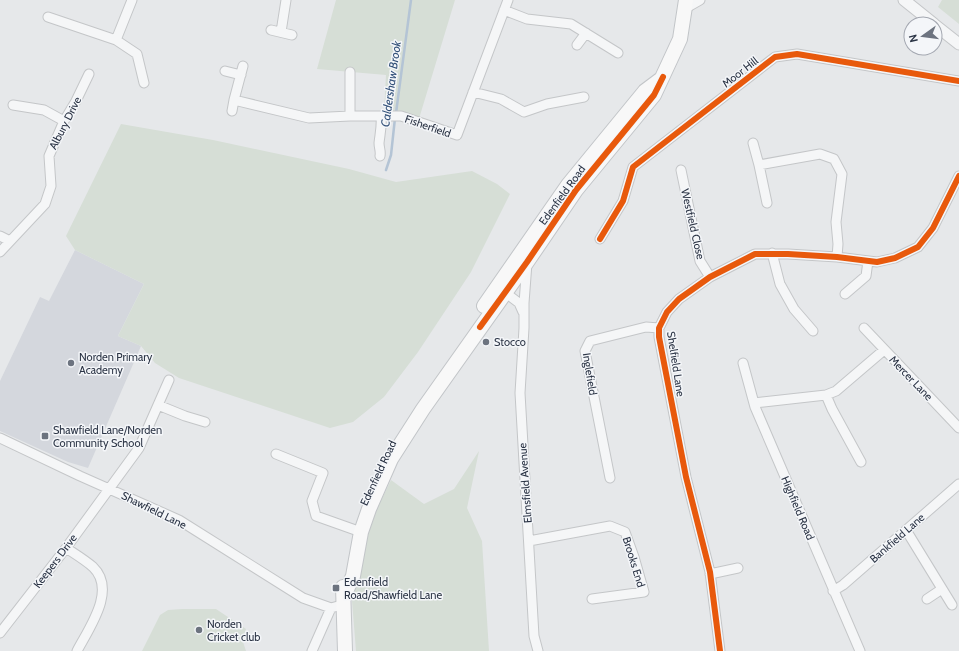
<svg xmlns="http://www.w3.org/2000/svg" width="959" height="651" font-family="Cabin,sans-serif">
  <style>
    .built { fill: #d4d7dd }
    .green { fill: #d6ded6 }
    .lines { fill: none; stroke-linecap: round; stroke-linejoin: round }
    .stream { stroke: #b4c4d5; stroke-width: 2.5 }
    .minor-casing { stroke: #c4c6c8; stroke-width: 11 }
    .tertiary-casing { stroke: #c4c6c8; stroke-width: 13 }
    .primary-casing { stroke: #c2c5c8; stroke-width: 16 }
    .minor { stroke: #f5f6f7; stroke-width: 9 }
    .tertiary { stroke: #f5f6f7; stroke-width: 11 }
    .primary { stroke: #f8f8f8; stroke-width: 14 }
    .cycleway-casing { stroke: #f4f6f9; stroke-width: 8 }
    .cycleway { stroke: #e8590c; stroke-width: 6 }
    .poi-dot { fill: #6c737f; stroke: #f4f6f9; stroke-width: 1.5 }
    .labels { text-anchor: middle; stroke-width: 3; stroke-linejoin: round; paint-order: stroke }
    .street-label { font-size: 11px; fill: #2b3445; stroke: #f4f6f9 }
    .poi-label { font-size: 11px; fill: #2b3445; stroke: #f4f6f9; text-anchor: start }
    .water-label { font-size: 12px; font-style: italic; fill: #34527a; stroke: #f4f6f9 }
  </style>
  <rect width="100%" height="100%" fill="#e6e8ea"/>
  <path class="built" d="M 75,250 L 144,284 L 118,336 L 141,346 L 88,468 L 68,462 L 0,431 L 0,381 L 40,297 L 49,301 Z"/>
  <path class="green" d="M 336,0 L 455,0 L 418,122 L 384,113 L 386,75 L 317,69 Z
    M 942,0 L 959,0 L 959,24 L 938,7 Z
    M 121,124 L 213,140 L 349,169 L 396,182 L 472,171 L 497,184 L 510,194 L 471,272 L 418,352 L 384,397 L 353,422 L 330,428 L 179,378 L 155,363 L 141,346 L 118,336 L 144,284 L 75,250 L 66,236 Z
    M 479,451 L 467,508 L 482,541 L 489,651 L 356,651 L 352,601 L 369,525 L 391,480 L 424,504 L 454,489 Z
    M 182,609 L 216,609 L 246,629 L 242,639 L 246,651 L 142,651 L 160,615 L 168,610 Z"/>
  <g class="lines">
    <path class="stream" d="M 396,113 L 411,0
      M 386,170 L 391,155 L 395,118"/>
    <defs>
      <path id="minor" d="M 686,8 L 700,0
        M 504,10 L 527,19 L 571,24 L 618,53
        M 48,17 L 116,40 L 132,0
        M 271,30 L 292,35
        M 281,32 L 286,0
        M 116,40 L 137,54 L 144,83
        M 577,45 L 586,33
        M 243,66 L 234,100 L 309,118 L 350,116 L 401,116 L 457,135 L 508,0
        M 225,71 L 241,75
        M 350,72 L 350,116
        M 473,92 L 501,99 L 524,112 L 547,104 L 584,97
        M 13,105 L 44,110 L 64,121
        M 232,111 L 234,100
        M 753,143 L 759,165 L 767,203
        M 380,156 C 381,151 379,148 379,143 C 380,134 382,126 381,117
        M 759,165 L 820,154 L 834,159 L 842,174 L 836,222 L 838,244 L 837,257
        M 681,170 L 700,261 L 710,277
        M 0,236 L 10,241
        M 600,239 L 623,201 L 633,167 L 775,57 L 797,54 L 959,81
        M 0,252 L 45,204 L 51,186 L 49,156 L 64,121 L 76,101 L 89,74
        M 772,253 L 780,284 L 794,309 L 813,331
        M 527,263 L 524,303 L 524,328 L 520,393 L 534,636 L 538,651
        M 502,290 L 519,303 L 523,312
        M 845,294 L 866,276 L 868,261
        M 864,328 L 959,428
        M 743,363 L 755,407 L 860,651
        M 826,395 L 832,409 L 861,462
        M 754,403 L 826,395 L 836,391 L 884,350
        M 158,405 L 185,416 L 205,422
        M 0,438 L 80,476 L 179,520 L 303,598 L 331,608 L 345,604
        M 276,454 L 323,473 L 312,501 L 316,516 L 361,532
        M 610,478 L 585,351 L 590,341 L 646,327 L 659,328
        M 906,530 L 952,605
        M 529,541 L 610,526 L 625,532 L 634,557 L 644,592 L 592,599
        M 66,548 C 75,554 85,560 93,567 C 117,590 89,628 77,651
        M 710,574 L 738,568
        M 833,591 L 843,585 L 959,484
        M 927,599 L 942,589
        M 0,633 L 66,548 L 139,448 L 169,380
        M 312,651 L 331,608
        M 720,651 L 710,572 L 686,477 L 659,337 L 659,328 L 667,312 L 679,299 L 710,277 L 755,254 L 788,254 L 837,257 L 877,262 L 895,258 L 918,247 L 933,228 L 959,176"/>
      <path id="tertiary" d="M 904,0 L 934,24
        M 935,25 L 959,44"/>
      <path id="primary" d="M 484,306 L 568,185 L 645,91 L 661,79
        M 343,587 L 345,651
        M 344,596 L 353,576 L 361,532 L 369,509 L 391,459 L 423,409 L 527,262 L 576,190 L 654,95 L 680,39 L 686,0"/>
    </defs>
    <use href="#minor" class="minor-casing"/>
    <use href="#tertiary" class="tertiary-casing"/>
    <use href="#primary" class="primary-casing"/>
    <use href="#minor" class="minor"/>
    <use href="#tertiary" class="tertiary"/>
    <use href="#primary" class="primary"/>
    <defs>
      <path id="cycleway" d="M 600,239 L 623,201 L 633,167 L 775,57 L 797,54 L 959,81
        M 480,327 L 527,262 L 576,190 L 654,95 L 663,77
        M 720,651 L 710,572 L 686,477 L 659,337 L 659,328 L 667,312 L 679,299 L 710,277 L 755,254 L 788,254 L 837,257 L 877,262 L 895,258 L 918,247 L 933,228 L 959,176"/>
    </defs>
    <use href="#cycleway" class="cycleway-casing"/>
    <use href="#cycleway" class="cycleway"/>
  </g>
  <g class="poi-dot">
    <circle cx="486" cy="342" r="4"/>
    <circle cx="71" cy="363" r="4"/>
    <rect x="41" y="432" width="8" height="8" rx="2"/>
    <rect x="332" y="584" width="8" height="8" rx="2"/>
    <circle cx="199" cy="630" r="4"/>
  </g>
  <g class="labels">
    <g class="street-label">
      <text transform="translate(740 72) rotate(-38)" y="4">Moor Hill</text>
      <text transform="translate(65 123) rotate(-63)" y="4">Albury Drive</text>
      <text transform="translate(428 126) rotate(19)" y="4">Fisherfield</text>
      <text transform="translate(562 195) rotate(-54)" y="4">Edenfield Road</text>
      <text transform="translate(693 224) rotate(77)" y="4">Westfield Close</text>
      <text transform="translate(676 364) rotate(81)" y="4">Shelfield Lane</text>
      <text transform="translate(590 374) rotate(81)" y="4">Inglefield</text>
      <text transform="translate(911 378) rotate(46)" y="4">Mercer Lane</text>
      <text transform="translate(378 473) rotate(-65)" y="4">Edenfield Road</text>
      <text transform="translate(525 483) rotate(-94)" y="4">Elmsfield Avenue</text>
      <text transform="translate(798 508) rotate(67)" y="4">Highfield Road</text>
      <text transform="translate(154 510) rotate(26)" y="4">Shawfield Lane</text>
      <text transform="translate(897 538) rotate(-41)" y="4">Bankfield Lane</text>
      <text transform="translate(55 561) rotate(-53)" y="4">Keepers Drive</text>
      <text transform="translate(634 562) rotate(73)" y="4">Brooks End</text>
    </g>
    <g class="poi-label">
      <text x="494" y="346">Stocco</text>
      <text x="79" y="361">Norden Primary<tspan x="79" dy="13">Academy</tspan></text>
      <text x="53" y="434">Shawfield Lane/Norden<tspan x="53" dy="13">Community School</tspan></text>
      <text x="344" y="586">Edenfield<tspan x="344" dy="13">Road/Shawfield Lane</tspan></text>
      <text x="207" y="628">Norden<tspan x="207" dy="13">Cricket club</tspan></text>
    </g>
    <g class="water-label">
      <text transform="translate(391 84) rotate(-82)" y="4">Caldershaw Brook</text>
    </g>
  </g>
  <g transform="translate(923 36) rotate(256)"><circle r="19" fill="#f4f6f9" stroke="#a4a8b1"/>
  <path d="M0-3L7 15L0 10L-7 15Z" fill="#6c737f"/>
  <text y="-6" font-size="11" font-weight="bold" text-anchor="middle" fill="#2b3445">N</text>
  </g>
</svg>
